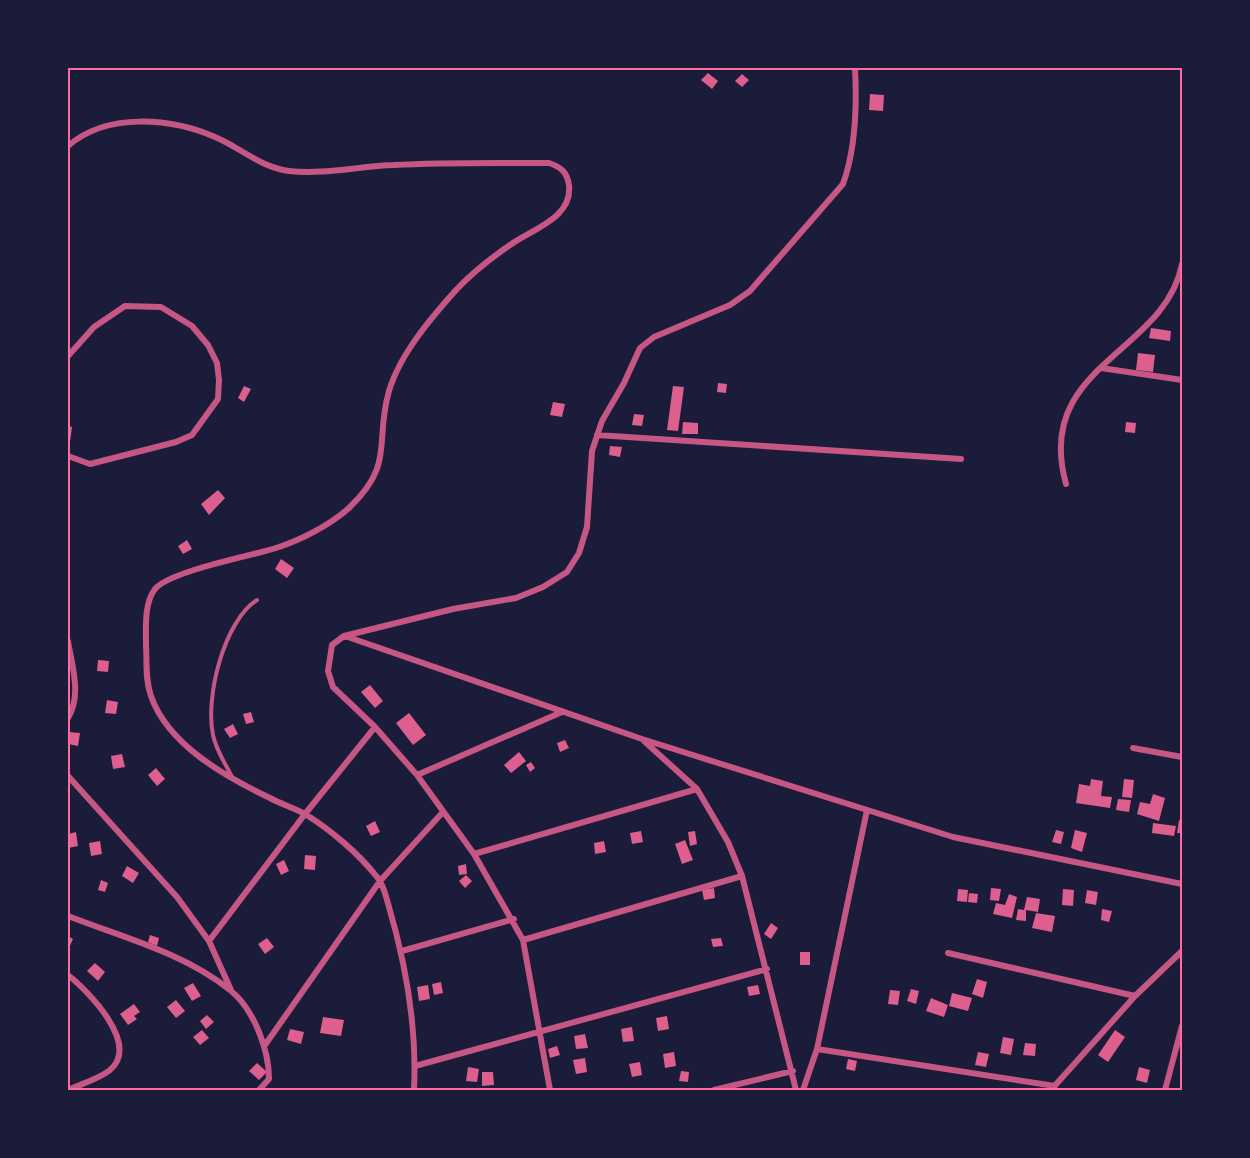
<svg xmlns="http://www.w3.org/2000/svg" width="1250" height="1158" font-family="'Archivo Narrow',sans-serif">
  <style>
    .building { fill: #dd5f8e }
    .lines { fill: none; stroke-linecap: round; stroke-linejoin: round }
    .service { stroke: #c65784; stroke-width: 4 }
    .minor { stroke: #c65784; stroke-width: 6 }
    .neatline { fill: none; stroke: #ff6b9d; stroke-width: 2 }
  </style>
  <rect width="100%" height="100%" fill="#1b1b3a"/>
  <path class="building" d="M 708,73 L 718,81 L 712,89 L 701,80 Z
    M 742,74 L 749,80 L 742,87 L 735,81 Z
    M 870,94 L 884,95 L 883,111 L 869,110 Z
    M 1151,328 L 1171,331 L 1170,341 L 1149,338 Z
    M 1138,353 L 1155,355 L 1153,372 L 1136,370 Z
    M 718,383 L 727,384 L 726,393 L 717,392 Z
    M 244,386 L 251,389 L 244,402 L 238,398 Z
    M 673,386 L 684,387 L 678,431 L 667,430 Z
    M 553,402 L 565,404 L 562,417 L 550,415 Z
    M 634,414 L 644,415 L 642,426 L 632,425 Z
    M 683,422 L 698,423 L 698,434 L 682,434 Z
    M 1126,422 L 1136,423 L 1135,433 L 1125,432 Z
    M 68,426 L 72,427 L 70,442 L 68,442 Z
    M 610,446 L 622,447 L 620,457 L 609,455 Z
    M 218,490 L 225,498 L 209,515 L 201,504 Z
    M 187,540 L 192,549 L 183,554 L 178,546 Z
    M 281,559 L 294,568 L 287,578 L 275,569 Z
    M 98,660 L 109,661 L 108,672 L 97,671 Z
    M 370,685 L 383,701 L 375,708 L 361,692 Z
    M 107,700 L 118,702 L 116,714 L 105,713 Z
    M 251,712 L 254,722 L 246,724 L 243,714 Z
    M 409,713 L 426,735 L 413,745 L 396,723 Z
    M 233,724 L 238,734 L 230,738 L 224,729 Z
    M 69,732 L 80,733 L 78,746 L 68,744 Z
    M 565,740 L 569,748 L 560,752 L 557,743 Z
    M 519,752 L 526,761 L 511,773 L 504,765 Z
    M 122,754 L 125,767 L 113,769 L 111,756 Z
    M 531,762 L 535,768 L 530,772 L 526,765 Z
    M 156,768 L 165,779 L 157,786 L 148,775 Z
    M 1091,779 L 1103,781 L 1101,796 L 1112,797 L 1110,808 L 1076,803 L 1079,784 L 1090,786 Z
    M 1124,779 L 1134,780 L 1132,798 L 1122,797 Z
    M 1153,794 L 1165,798 L 1159,821 L 1137,814 L 1140,802 L 1150,804 Z
    M 1118,799 L 1131,800 L 1129,812 L 1116,810 Z
    M 1179,820 L 1182,820 L 1182,833 L 1177,833 Z
    M 375,821 L 380,832 L 371,836 L 366,826 Z
    M 1153,823 L 1176,826 L 1174,836 L 1152,833 Z
    M 1056,830 L 1064,832 L 1061,844 L 1052,842 Z
    M 1075,830 L 1087,833 L 1082,852 L 1071,848 Z
    M 641,831 L 643,842 L 632,844 L 630,833 Z
    M 695,831 L 697,844 L 690,846 L 688,832 Z
    M 76,832 L 78,846 L 68,848 L 68,834 Z
    M 685,840 L 693,860 L 682,864 L 675,844 Z
    M 100,841 L 102,854 L 91,856 L 89,843 Z
    M 604,841 L 606,852 L 595,854 L 594,843 Z
    M 305,855 L 316,856 L 315,870 L 304,869 Z
    M 284,860 L 289,871 L 281,875 L 276,864 Z
    M 466,864 L 467,874 L 459,875 L 458,866 Z
    M 127,866 L 139,873 L 133,883 L 122,876 Z
    M 466,875 L 472,881 L 465,888 L 459,881 Z
    M 101,880 L 108,883 L 105,892 L 98,890 Z
    M 714,888 L 715,898 L 704,900 L 702,890 Z
    M 991,888 L 1001,889 L 999,901 L 990,900 Z
    M 958,889 L 968,890 L 967,902 L 957,901 Z
    M 1063,889 L 1074,890 L 1073,906 L 1062,905 Z
    M 1087,890 L 1098,892 L 1096,905 L 1085,903 Z
    M 969,893 L 978,894 L 977,903 L 968,902 Z
    M 1009,894 L 1017,897 L 1012,918 L 993,914 L 996,903 L 1005,905 Z
    M 1027,897 L 1040,899 L 1038,912 L 1026,910 L 1026,921 L 1016,920 L 1018,909 L 1024,910 Z
    M 1102,909 L 1112,911 L 1109,922 L 1101,920 Z
    M 1036,913 L 1055,916 L 1052,932 L 1032,928 Z
    M 771,923 L 778,928 L 771,939 L 764,934 Z
    M 150,935 L 159,938 L 157,946 L 148,942 Z
    M 68,936 L 73,939 L 68,950 Z
    M 267,938 L 274,947 L 265,954 L 258,944 Z
    M 721,938 L 723,946 L 713,947 L 711,939 Z
    M 800,952 L 810,952 L 810,965 L 800,965 Z
    M 95,963 L 105,972 L 98,981 L 87,971 Z
    M 977,979 L 987,982 L 983,998 L 972,994 Z
    M 441,982 L 443,993 L 434,995 L 432,984 Z
    M 193,983 L 201,996 L 192,1001 L 184,988 Z
    M 428,985 L 430,999 L 419,1001 L 417,987 Z
    M 758,985 L 760,994 L 749,996 L 747,987 Z
    M 911,989 L 919,991 L 916,1004 L 907,1001 Z
    M 890,990 L 900,991 L 898,1005 L 888,1004 Z
    M 952,993 L 972,998 L 968,1011 L 949,1006 Z
    M 931,998 L 948,1005 L 944,1017 L 926,1011 Z
    M 176,1000 L 185,1011 L 176,1018 L 167,1007 Z
    M 134,1004 L 140,1012 L 134,1016 L 137,1019 L 128,1025 L 120,1014 Z
    M 207,1015 L 214,1022 L 206,1029 L 200,1021 Z
    M 667,1016 L 669,1029 L 658,1031 L 656,1018 Z
    M 323,1017 L 344,1020 L 341,1036 L 320,1033 Z
    M 632,1027 L 634,1041 L 623,1042 L 621,1029 Z
    M 290,1029 L 304,1032 L 301,1044 L 287,1040 Z
    M 202,1030 L 209,1038 L 200,1045 L 193,1037 Z
    M 1115,1030 L 1125,1037 L 1108,1062 L 1098,1055 Z
    M 585,1034 L 588,1048 L 576,1049 L 574,1036 Z
    M 1003,1037 L 1014,1039 L 1011,1055 L 1000,1053 Z
    M 1025,1043 L 1036,1044 L 1035,1056 L 1023,1055 Z
    M 557,1046 L 560,1055 L 550,1058 L 548,1049 Z
    M 674,1052 L 676,1066 L 665,1068 L 663,1054 Z
    M 978,1052 L 989,1054 L 986,1067 L 975,1065 Z
    M 585,1058 L 587,1072 L 576,1074 L 573,1060 Z
    M 848,1059 L 857,1061 L 855,1071 L 846,1069 Z
    M 640,1062 L 642,1075 L 632,1077 L 629,1064 Z
    M 257,1063 L 267,1072 L 259,1080 L 249,1071 Z
    M 468,1067 L 479,1069 L 477,1082 L 466,1081 Z
    M 1139,1067 L 1150,1070 L 1147,1083 L 1136,1080 Z
    M 681,1071 L 689,1072 L 688,1082 L 679,1081 Z
    M 482,1072 L 493,1072 L 494,1085 L 482,1086 Z"/>
  <g class="lines">
    <path class="service" d="M 232,777 C 225,763 216,750 213,735 C 205,697 224,621 257,600"/>
    <path class="minor" d="M 68,146 C 107,112 171,118 215,137 C 241,148 260,167 289,171 C 323,175 360,166 394,165 C 446,162 498,163 549,163 C 561,167 567,172 569,185 C 573,218 532,229 510,245 C 491,258 472,273 456,290 C 431,318 400,354 389,391 C 374,442 396,463 349,508 C 330,525 301,540 276,548 C 251,556 170,571 155,589 C 144,603 146,628 146,645 C 147,662 145,680 151,696 C 168,745 226,777 270,798 C 281,804 294,808 305,814 C 331,830 359,854 377,877 C 384,885 386,897 389,907 C 406,965 417,1030 414,1090
      M 68,356 L 94,327 L 125,306 L 161,307 L 192,326 L 208,345 L 217,363 L 219,380 L 218,399 L 192,435 L 176,442 L 90,464 L 68,456
      M 1101,368 L 1182,380
      M 597,435 L 961,459
      M 1066,484 C 1033,365 1165,354 1182,264
      M 345,636 L 642,739 L 953,837 L 1182,884
      M 68,641 C 72,666 82,695 68,718
      M 644,741 L 697,789 L 728,842 L 742,876 L 796,1090
      M 1133,748 L 1182,757
      M 417,775 L 562,712
      M 68,776 L 177,897 L 209,941 L 231,990
      M 474,854 L 697,789
      M 68,916 C 122,937 184,953 230,990 C 254,1009 269,1050 269,1079 L 259,1090
      M 523,940 L 742,876
      M 209,941 L 305,814 L 375,727
      M 402,951 L 514,919
      M 948,953 L 1135,996
      M 68,975 C 87,990 141,1044 110,1070 C 99,1079 81,1084 68,1090
      M 265,1045 L 380,881 L 443,812
      M 817,1049 L 1055,1086
      M 415,1066 L 767,969
      M 550,1090 L 523,940 L 474,854 L 417,775 L 375,727 L 333,687 L 328,671 L 332,645 L 344,636 L 453,609 L 516,598 L 543,587 L 567,572 L 579,553 L 587,527 L 592,451 L 602,421 L 624,383 L 640,348 L 654,337 L 730,305 L 750,291 L 843,184 C 856,148 857,106 855,68
      M 714,1090 L 793,1071
      M 803,1090 L 817,1049 L 867,810
      M 1051,1090 L 1135,996 L 1182,951
      M 1165,1090 L 1182,1026"/>
  </g>
  <rect width="1250" height="1158" fill="none" stroke="#1b1b3a" stroke-width="138"/>
  <rect x="69" y="69" width="1112" height="1020" class="neatline"/>
</svg>
